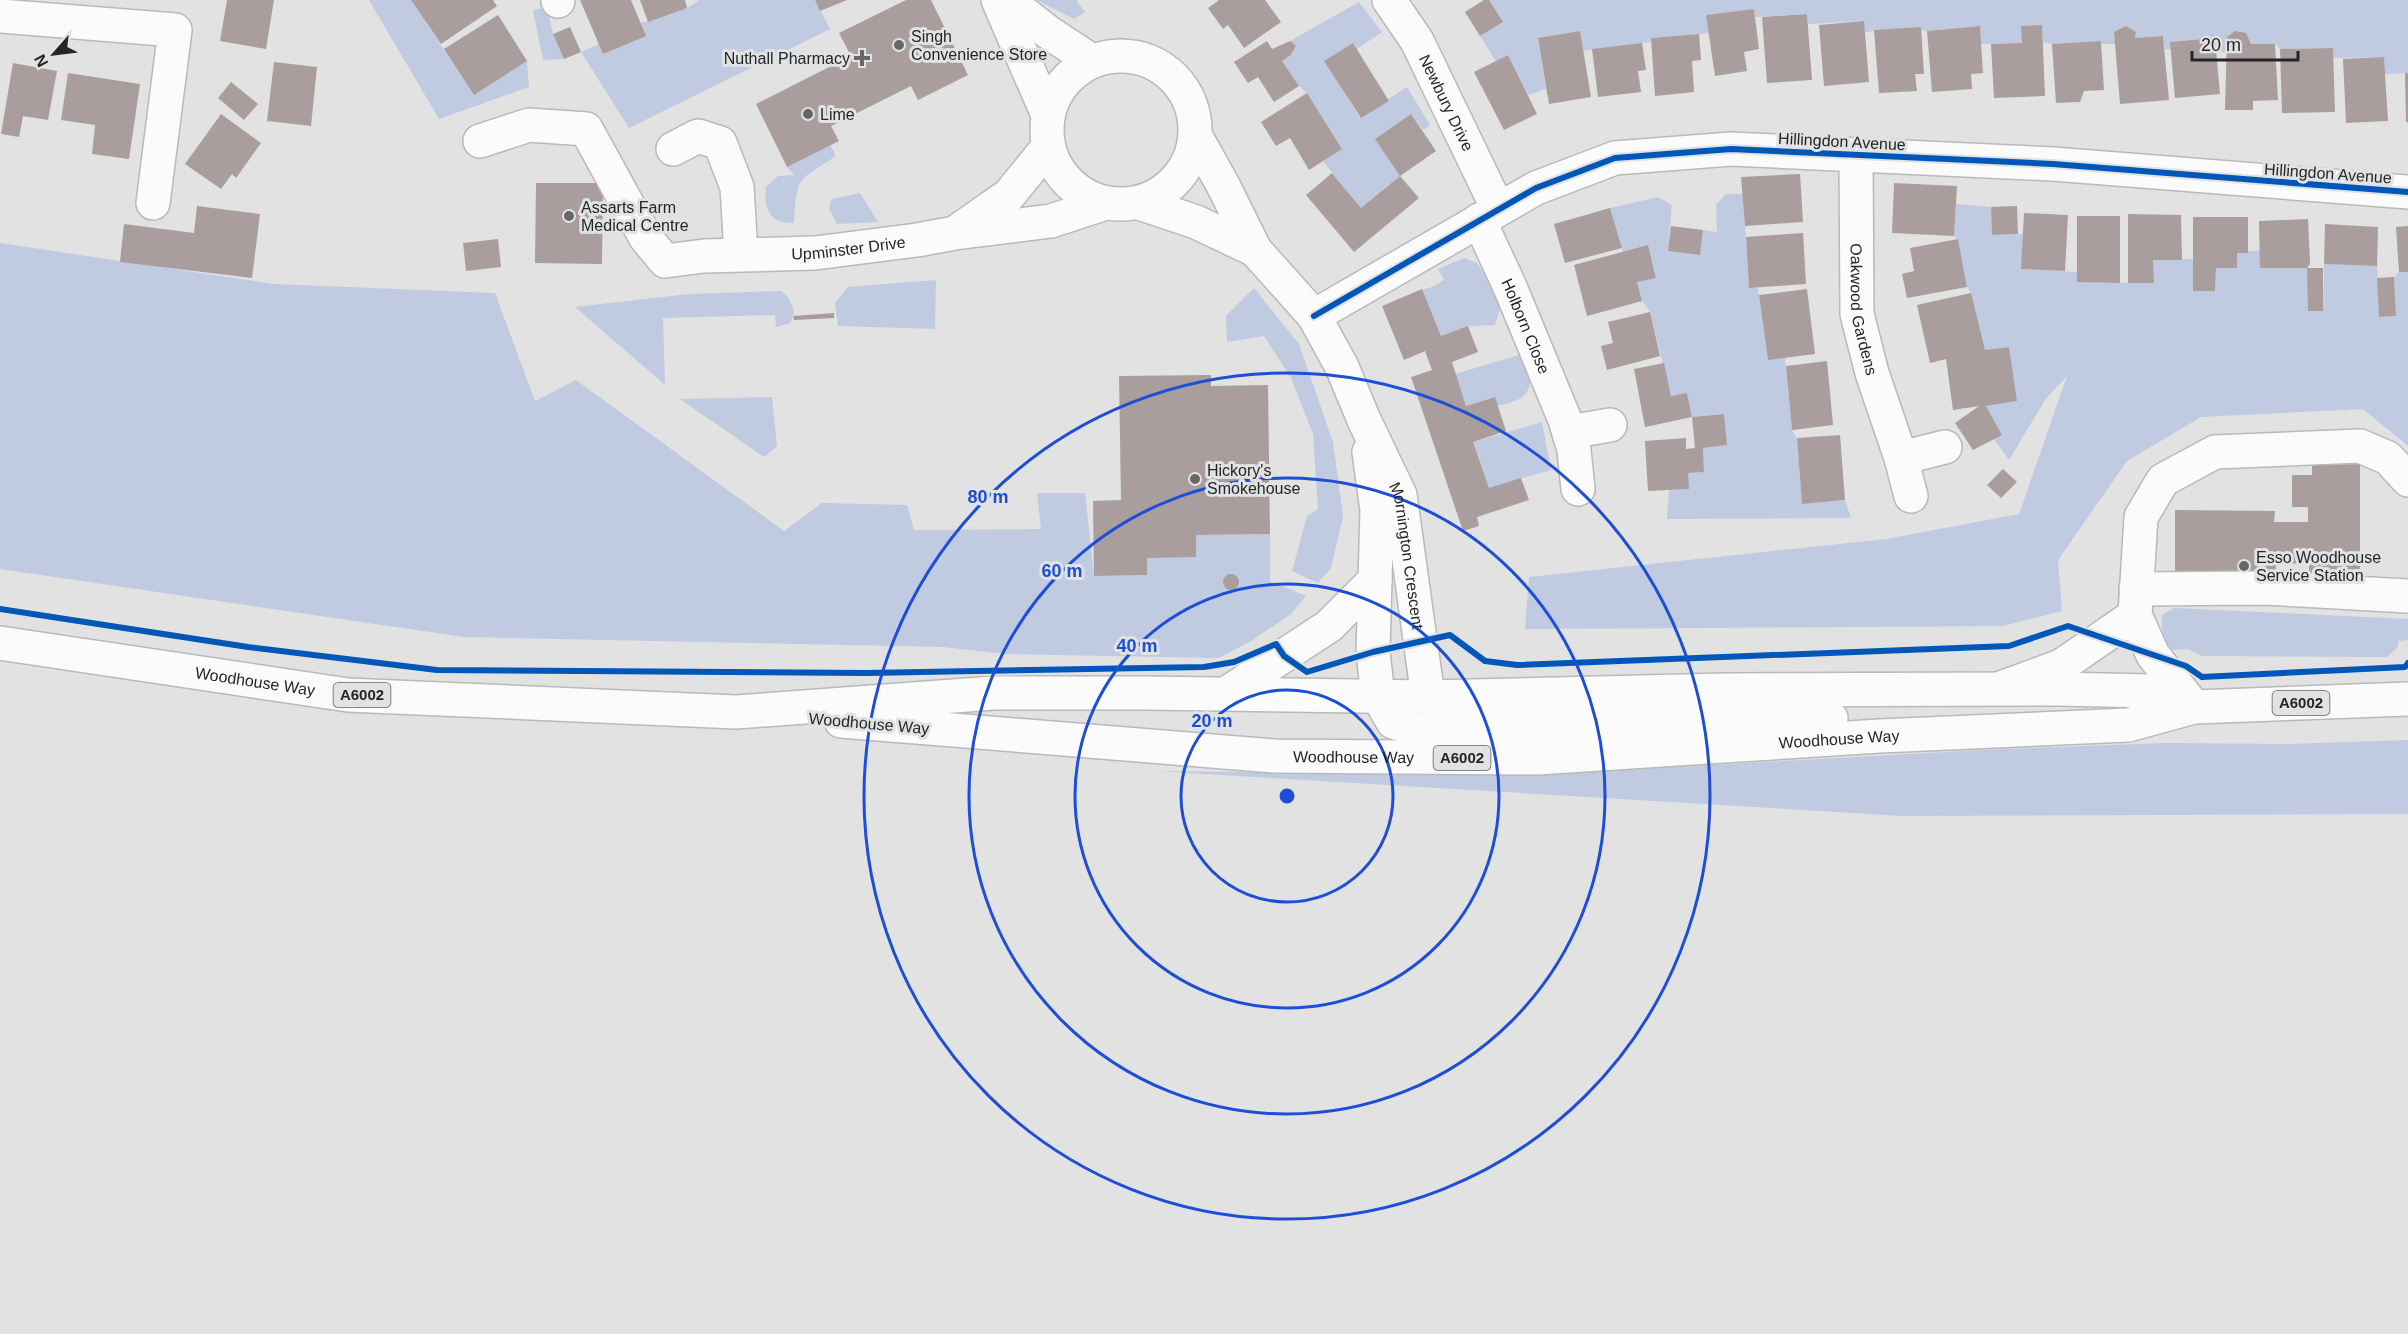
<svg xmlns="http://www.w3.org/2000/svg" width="2408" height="1334" font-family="Arial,sans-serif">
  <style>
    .green { fill: #c0cae1 }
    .building { fill: #a99d9d }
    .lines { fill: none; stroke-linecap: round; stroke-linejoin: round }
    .minor-casing { stroke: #b9b9ba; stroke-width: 36 }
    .major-casing { stroke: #b9b9ba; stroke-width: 36 }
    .minor { stroke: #fbfbfb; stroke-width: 33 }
    .major { stroke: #fbfbfb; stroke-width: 33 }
    .cycleway-casing { stroke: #e1e2e4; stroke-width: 10 }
    .cycleway { stroke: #0057b8; stroke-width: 6 }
    .ring { fill: none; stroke: #1d4ed8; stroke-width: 3 }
    .poi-dot { fill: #676768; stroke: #e1e2e4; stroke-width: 2 }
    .labels { text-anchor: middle; stroke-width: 6; stroke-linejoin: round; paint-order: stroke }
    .shield { fill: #e1e2e4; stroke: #5d5e5f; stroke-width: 1.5 }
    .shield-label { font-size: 15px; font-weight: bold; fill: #252526 }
    .poi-label { font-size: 16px; fill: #252526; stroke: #e1e2e4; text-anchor: start }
    .street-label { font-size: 16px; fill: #252526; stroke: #e1e2e4 }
    .centre { fill: #1d4ed8; stroke: #e1e2e4; stroke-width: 3 }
    .ring-label { font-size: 18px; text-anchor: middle; font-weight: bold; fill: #1d4ed8; stroke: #e1e2e4; stroke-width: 6; stroke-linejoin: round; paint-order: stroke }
  </style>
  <rect width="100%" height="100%" fill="#e2e2e3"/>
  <path class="green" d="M 369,0 L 411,0 L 474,95 L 527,61 L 529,87 L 439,119 Z
    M 700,0 L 815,0 L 830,29 L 629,128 L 581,52 L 599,44 L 603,54 L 640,23 L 687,8 Z
    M 1037,0 L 1076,0 L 1085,12 L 1074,19 Z
    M 1489,0 L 2408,0 L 2408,73 L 2385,74 L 2384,57 L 2333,58 L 2332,48 L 2280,49 L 2275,44 L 2251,44 L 2227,53 L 2216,51 L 2215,38 L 2170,42 L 2171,49 L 2165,49 L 2163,36 L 2135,38 L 2136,32 L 2126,26 L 2114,32 L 2115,44 L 2102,44 L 2101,41 L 2052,44 L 2043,42 L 2042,25 L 2022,43 L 1981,44 L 1980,26 L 1927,31 L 1921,30 L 1921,27 L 1865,32 L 1863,21 L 1808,24 L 1807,14 L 1755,17 L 1754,9 L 1706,15 L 1709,33 L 1651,38 L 1651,42 L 1583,51 L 1580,31 L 1538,38 L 1546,89 L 1528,95 L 1508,55 L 1496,61 L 1480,36 L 1503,22 Z
    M 1359,2 L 1382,32 L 1357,49 L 1353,43 L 1325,61 L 1360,118 L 1407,87 L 1430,125 L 1423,130 L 1411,114 L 1376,138 L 1400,176 L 1361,208 L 1323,161 L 1342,149 L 1307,93 L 1299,86 L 1282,61 L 1291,55 L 1296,47 L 1290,41 Z
    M 547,7 L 553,34 L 564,59 L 543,60 L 533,10 Z
    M 830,145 L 836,156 C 797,182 797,175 794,223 C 769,223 764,210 766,187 L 778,176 L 794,175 L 787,167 Z
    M 860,193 L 878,222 L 837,224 L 829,208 L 831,199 Z
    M 1726,194 L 1743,194 L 1749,288 L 1758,288 L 1768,359 L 1785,358 L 1792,430 L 1797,438 L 1802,504 L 1845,500 L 1851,518 L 1667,519 L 1669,490 L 1688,489 L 1688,473 L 1704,472 L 1703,448 L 1727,445 L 1724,414 L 1692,417 L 1687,393 L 1671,396 L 1650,312 L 1642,301 L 1637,282 L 1656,277 L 1648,246 L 1623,252 L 1610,208 L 1658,197 L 1672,205 L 1668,251 L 1700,255 L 1703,230 L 1717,232 L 1716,205 Z
    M 1956,204 L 1991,207 L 1992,235 L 2023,234 L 2022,269 L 2077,272 L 2078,282 L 2153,283 L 2153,260 L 2193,259 L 2193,291 L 2215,291 L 2216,268 L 2237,268 L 2237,253 L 2260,250 L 2261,268 L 2307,268 L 2309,311 L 2323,311 L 2324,264 L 2377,266 L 2379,317 L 2396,316 L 2394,277 L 2399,272 L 2408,272 L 2408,446 L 2363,409 L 2201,417 L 2127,461 L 2058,560 L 2062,611 L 2003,626 L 1525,629 L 1529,577 L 1886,539 L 2019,514 L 2067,376 L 2045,400 L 2009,460 L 1994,439 L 2002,435 L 1986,406 L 2017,401 L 2009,347 L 1985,350 L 1971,293 L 1967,287 L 1958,239 L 1954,236 Z
    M 0,243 L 274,284 L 495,293 L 535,401 L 576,380 L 784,531 L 822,503 L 907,505 L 914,530 L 1041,529 L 1037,493 L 1085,493 L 1094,576 L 1147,575 L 1147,558 L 1196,535 L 1270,534 L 1270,581 L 1306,596 L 1291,614 L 1251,641 L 1219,658 L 1006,654 L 943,647 L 464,637 L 0,569 Z
    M 1464,258 L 1477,263 L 1502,301 L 1495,325 L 1468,326 L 1441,336 L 1422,290 L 1432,287 L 1444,280 L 1438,269 Z
    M 936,280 L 935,329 L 838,326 L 835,303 L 848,287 Z
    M 1254,288 L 1299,344 L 1333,442 L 1343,516 L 1331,568 L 1318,583 L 1292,571 L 1307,516 L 1318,509 L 1313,434 L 1291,378 L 1264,336 L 1227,342 L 1226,316 Z
    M 781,291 L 789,298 L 794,312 L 790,323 L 776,327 L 775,315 L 663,318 L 665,385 L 575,307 L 689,294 Z
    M 1519,355 C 1531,368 1537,391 1517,400 C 1511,403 1504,404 1497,406 L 1494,397 L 1466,406 L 1455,374 Z
    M 772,397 L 777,446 L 764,457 L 680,399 Z
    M 1542,422 L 1551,470 L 1489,488 L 1473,442 Z
    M 2174,608 L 2408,619 L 2408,640 L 2399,641 L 2397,648 L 2387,657 L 2202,656 L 2188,649 L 2173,650 C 2163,640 2161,629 2162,615 Z
    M 2408,740 L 2408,814 L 1903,816 L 1155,771 L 1532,775 L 1981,750 L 2166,743 L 2288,744 Z"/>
  <path class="building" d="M 227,0 L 274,0 L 266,49 L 220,41 Z
    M 411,0 L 493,0 L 497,6 L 441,44 Z
    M 580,0 L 631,0 L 646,36 L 603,54 Z
    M 640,0 L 685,0 L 687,8 L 648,22 Z
    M 815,0 L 847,0 L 820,11 Z
    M 906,0 L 931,0 L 968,75 L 918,100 L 911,86 L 831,126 L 839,141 L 787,167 L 756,104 L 851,56 L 839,33 Z
    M 1219,0 L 1265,0 L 1281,22 L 1244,48 L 1228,25 L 1223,29 L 1208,8 Z
    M 1484,0 L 1489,0 L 1503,22 L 1480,36 L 1465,12 Z
    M 1754,9 L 1759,49 L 1744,52 L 1747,71 L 1715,76 L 1706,15 Z
    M 1807,14 L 1812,80 L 1767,83 L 1762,17 Z
    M 498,15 L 527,61 L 474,95 L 444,49 Z
    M 1864,21 L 1869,82 L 1824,86 L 1819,25 Z
    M 2042,25 L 2045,96 L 1994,98 L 1991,44 L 2022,43 L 2021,26 Z
    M 1980,26 L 1983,73 L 1971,74 L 1972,89 L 1932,92 L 1927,31 Z
    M 2126,26 L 2136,32 L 2135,38 L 2163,36 L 2169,100 L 2120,104 L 2114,32 Z
    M 570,27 L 581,52 L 564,59 L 553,34 Z
    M 1921,27 L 1924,74 L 1915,74 L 1917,91 L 1879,93 L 1874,30 Z
    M 1580,31 L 1591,97 L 1549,104 L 1538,38 Z
    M 2235,31 L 2246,33 L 2251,44 L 2275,44 L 2278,100 L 2253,101 L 2253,110 L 2225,110 L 2227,37 Z
    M 1699,34 L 1701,60 L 1692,61 L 1694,92 L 1655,96 L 1651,38 Z
    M 2215,38 L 2220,94 L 2175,98 L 2170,42 Z
    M 1267,41 L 1272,49 L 1290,41 L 1296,46 L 1291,55 L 1282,61 L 1299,86 L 1274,102 L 1258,77 L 1248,83 L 1234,62 Z
    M 2101,41 L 2104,90 L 2084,91 L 2080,102 L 2056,103 L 2052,44 Z
    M 1353,43 L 1389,101 L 1361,118 L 1324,61 Z
    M 1642,43 L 1646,70 L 1638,71 L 1641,92 L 1598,97 L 1592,49 Z
    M 2333,48 L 2335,112 L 2282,113 L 2280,49 Z
    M 1508,55 L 1537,114 L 1504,130 L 1474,72 Z
    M 2384,57 L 2388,121 L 2346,123 L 2343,59 Z
    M 274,62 L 317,67 L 311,126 L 267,121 Z
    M 13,63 L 57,71 L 48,120 L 23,116 L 19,137 L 1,134 Z
    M 68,73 L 140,84 L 129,159 L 92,154 L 95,125 L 61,120 Z
    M 2405,73 L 2408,73 L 2408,122 L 2406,122 Z
    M 231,82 L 258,104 L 244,120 L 218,98 Z
    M 1307,93 L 1342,149 L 1309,170 L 1290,138 L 1276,146 L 1261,122 Z
    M 221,114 L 261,143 L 236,178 L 232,174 L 221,189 L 185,164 Z
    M 1411,114 L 1436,151 L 1400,176 L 1375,139 Z
    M 1332,173 L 1361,208 L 1400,176 L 1419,198 L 1354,252 L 1306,195 Z
    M 1800,174 L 1803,222 L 1745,226 L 1741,177 Z
    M 536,183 L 603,183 L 602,264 L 535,263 Z
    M 1894,183 L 1957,186 L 1954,236 L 1892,233 Z
    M 197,206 L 260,214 L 252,278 L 120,262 L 124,224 L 194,233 Z
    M 2017,206 L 2018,234 L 1992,235 L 1991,207 Z
    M 1610,208 L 1622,248 L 1565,263 L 1554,224 Z
    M 2024,213 L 2068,215 L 2065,271 L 2021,269 Z
    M 2128,214 L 2181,215 L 2182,260 L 2153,260 L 2154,283 L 2128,283 Z
    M 2077,216 L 2120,216 L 2120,283 L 2077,282 Z
    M 2193,217 L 2248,217 L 2248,253 L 2237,253 L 2237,268 L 2216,268 L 2215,291 L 2193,291 Z
    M 2308,219 L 2310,264 L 2307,268 L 2260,268 L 2259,221 Z
    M 2325,224 L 2378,227 L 2377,266 L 2324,264 Z
    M 1671,226 L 1703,230 L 1700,255 L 1668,251 Z
    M 2408,226 L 2408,272 L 2399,272 L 2396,227 Z
    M 1803,233 L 1806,284 L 1749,288 L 1746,237 Z
    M 498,239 L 501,267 L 466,271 L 463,243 Z
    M 1958,239 L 1967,287 L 1907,298 L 1902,274 L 1914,271 L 1910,248 Z
    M 1648,245 L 1656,278 L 1637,282 L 1642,301 L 1587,316 L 1574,265 Z
    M 2307,268 L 2323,268 L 2323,311 L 2308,311 Z
    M 2394,277 L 2396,316 L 2379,317 L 2377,278 Z
    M 1422,289 L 1441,336 L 1468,326 L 1478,352 L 1452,362 L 1466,406 L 1495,397 L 1506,431 L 1473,442 L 1489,488 L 1521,478 L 1529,500 L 1477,517 L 1479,526 L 1463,531 L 1411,377 L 1432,370 L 1425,351 L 1404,360 L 1382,306 Z
    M 1807,289 L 1815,354 L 1768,360 L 1759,295 Z
    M 1971,293 L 1985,350 L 2009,347 L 2017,401 L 1986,406 L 2002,435 L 1973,450 L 1955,423 L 1979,406 L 1953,410 L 1946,359 L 1930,363 L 1917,305 Z
    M 1650,312 L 1660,356 L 1607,370 L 1601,346 L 1613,343 L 1608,322 Z
    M 834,313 L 834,318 L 794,320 L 793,316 Z
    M 1827,361 L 1833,425 L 1792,430 L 1786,366 Z
    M 1664,363 L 1671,396 L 1687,393 L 1692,417 L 1645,427 L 1634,369 Z
    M 1211,375 L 1211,386 L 1268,385 L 1270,534 L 1196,535 L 1196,557 L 1147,558 L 1147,575 L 1094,576 L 1093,501 L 1121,500 L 1119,376 Z
    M 1724,414 L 1727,445 L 1703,448 L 1704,472 L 1688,473 L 1689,489 L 1648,491 L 1645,441 L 1686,438 L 1686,449 L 1695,448 L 1692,417 Z
    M 1840,435 L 1845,500 L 1802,504 L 1797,438 Z
    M 2360,464 L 2360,578 L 2309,578 L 2309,564 L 2276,563 L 2275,597 L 2175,596 L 2175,510 L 2275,511 L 2274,522 L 2308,522 L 2308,507 L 2292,507 L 2292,475 L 2312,475 L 2312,465 Z
    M 2003,469 L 2017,482 L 2001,498 L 1987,485 Z
    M1223 582a8 8 0 1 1 16 0a8 8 0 1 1-16 0Z"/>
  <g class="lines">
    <defs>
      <g id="minor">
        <path d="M 558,0 L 558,1"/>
        <path d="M 998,0 L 1048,115"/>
        <path d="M 1007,0 L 1048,32 L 1092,61"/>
        <path id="s1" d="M 1389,0 L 1417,41 L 1498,209"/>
        <path d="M 0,16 L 175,30 L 153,203"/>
        <circle cx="1121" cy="130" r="74"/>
        <path id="s2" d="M 1195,135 L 1224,187 L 1255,250 L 1314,316 L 1342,367 L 1364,420 L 1400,495 L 1428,697"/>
        <path id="s3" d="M 480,141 L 529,125 L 586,129 L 646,238 L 665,261 L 704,256 L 815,253 L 917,240 L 955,233 L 1051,221 L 1106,203"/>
        <path d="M 673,149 L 698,136 L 720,143 L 737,187 L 741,254"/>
        <path id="s4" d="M 1856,156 L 1857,314 L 1872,373 L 1901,458 L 1911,496"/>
        <path d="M 1139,203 L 1196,222 L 1255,250"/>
        <path id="s5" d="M 1479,220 L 1510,287 L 1565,420 L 1574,450 L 1578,489"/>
        <path d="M 959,230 L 1009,195 L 1048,147"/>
        <path d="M 1314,316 L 1536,188 L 1615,158 L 1731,149 L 2053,164 L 2408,192"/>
        <path d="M 1569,432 L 1610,425"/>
        <path d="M 1369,452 L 1377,510 L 1373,652 L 1378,696"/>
        <path d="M 1901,458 L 1945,447"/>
        <path d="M 2136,589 L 2265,588 L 2408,596"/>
        <path d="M 2001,688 L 2061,666 L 2135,615"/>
        <path d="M 1227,693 L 1329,626 L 1375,580"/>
        <path d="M 2194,707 L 2153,655 L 2135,615 L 2141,517 L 2163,480 L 2215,452 L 2360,446 L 2388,458 L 2408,480"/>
      </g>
      <g id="major">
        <path id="s6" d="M 0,643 L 348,695 L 736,712 L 994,693 L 1145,693 L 1428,697 L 1725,690 L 2057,689 L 2152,691 L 2194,707"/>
        <path d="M 1378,696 L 1393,722 L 1418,730 L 1664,721 L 1831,718"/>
        <path id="s7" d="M 841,721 L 1274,756 L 1537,758 L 1880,736 L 2128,725 L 2194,707 L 2408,699"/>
      </g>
    </defs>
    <use href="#minor" class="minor-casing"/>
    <use href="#major" class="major-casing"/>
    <use href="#minor" class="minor"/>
    <use href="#major" class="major"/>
    <defs>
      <path id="cycleway" d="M 1314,316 L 1536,188 L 1615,158 L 1731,149 L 2053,164 L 2408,192
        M 0,609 L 248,647 L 437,670 L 866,673 L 1204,667 L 1234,662 L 1276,644 L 1284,656 L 1307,672 L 1373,652 L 1450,635 L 1485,661 L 1517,665 L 2009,646 L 2068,626 L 2186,666 L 2202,677 L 2405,667 L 2408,663"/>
    </defs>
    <use href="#cycleway" class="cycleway-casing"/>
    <use href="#cycleway" class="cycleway"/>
  </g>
  <g class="ring">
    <circle cx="1287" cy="796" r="106"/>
    <circle cx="1287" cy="796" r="212"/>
    <circle cx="1287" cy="796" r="318"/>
    <circle cx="1287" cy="796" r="423"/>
  </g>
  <g class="poi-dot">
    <circle cx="899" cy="45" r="6"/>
    <path d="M859 49h6v6h6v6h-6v6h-6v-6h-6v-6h6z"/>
    <circle cx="808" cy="114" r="6"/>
    <circle cx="569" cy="216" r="6"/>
    <circle cx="1195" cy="479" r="6"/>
    <circle cx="2244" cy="566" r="6"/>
  </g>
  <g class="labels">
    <g class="shield">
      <rect x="333.5" y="683" width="57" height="24" rx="4.5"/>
      <rect x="2272.5" y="691" width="57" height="24" rx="4.5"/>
      <rect x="1433.5" y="746" width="57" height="24" rx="4.5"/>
    </g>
    <g class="shield-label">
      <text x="362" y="700">A6002</text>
      <text x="2301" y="708">A6002</text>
      <text x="1462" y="763">A6002</text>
    </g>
    <g class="poi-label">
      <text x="911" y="42">Singh<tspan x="911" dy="18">Convenience Store</tspan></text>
      <text x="850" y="64" text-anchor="end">Nuthall Pharmacy</text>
      <text x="820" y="120">Lime</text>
      <text x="581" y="213">Assarts Farm<tspan x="581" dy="18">Medical Centre</tspan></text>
      <text x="1207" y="476">Hickory's<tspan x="1207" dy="18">Smokehouse</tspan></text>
      <text x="2256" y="563">Esso Woodhouse<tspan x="2256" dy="18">Service Station</tspan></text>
    </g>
    <g class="street-label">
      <text dy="6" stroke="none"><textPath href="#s1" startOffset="118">Newbury Drive</textPath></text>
      <text transform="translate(1842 141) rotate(3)" y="6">Hillingdon Avenue</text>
      <text transform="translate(2328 173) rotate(4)" y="6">Hillingdon Avenue</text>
      <text dy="6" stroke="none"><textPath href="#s3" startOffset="447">Upminster Drive</textPath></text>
      <text dy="6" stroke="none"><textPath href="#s4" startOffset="154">Oakwood Gardens</textPath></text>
      <text dy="6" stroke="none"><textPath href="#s5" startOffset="116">Holborn Close</textPath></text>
      <text dy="6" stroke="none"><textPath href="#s2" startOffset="478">Mornington Crescent</textPath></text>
      <text dy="6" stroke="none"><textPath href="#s6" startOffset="258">Woodhouse Way</textPath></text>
      <text transform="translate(869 723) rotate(5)" y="6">Woodhouse Way</text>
      <text dy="6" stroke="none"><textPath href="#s7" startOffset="1000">Woodhouse Way</textPath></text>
      <text dy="6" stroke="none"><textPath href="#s7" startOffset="514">Woodhouse Way</textPath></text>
    </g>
  </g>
  <circle cx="1287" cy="796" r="9" class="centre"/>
  <g class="ring-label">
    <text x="988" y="503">80 m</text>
    <text x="1062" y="577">60 m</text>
    <text x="1137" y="652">40 m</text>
    <text x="1212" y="727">20 m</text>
  </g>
  <g transform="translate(54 54) rotate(242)" stroke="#e1e2e4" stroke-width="4.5" paint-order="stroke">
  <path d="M0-4.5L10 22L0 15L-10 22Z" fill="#252526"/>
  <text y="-9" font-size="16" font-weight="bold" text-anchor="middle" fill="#252526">N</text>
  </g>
  <path d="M2192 51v9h106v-9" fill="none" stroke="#252526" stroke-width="3"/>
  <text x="2201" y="51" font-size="18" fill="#252526" stroke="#e1e2e4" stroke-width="4.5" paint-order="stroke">20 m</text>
</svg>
